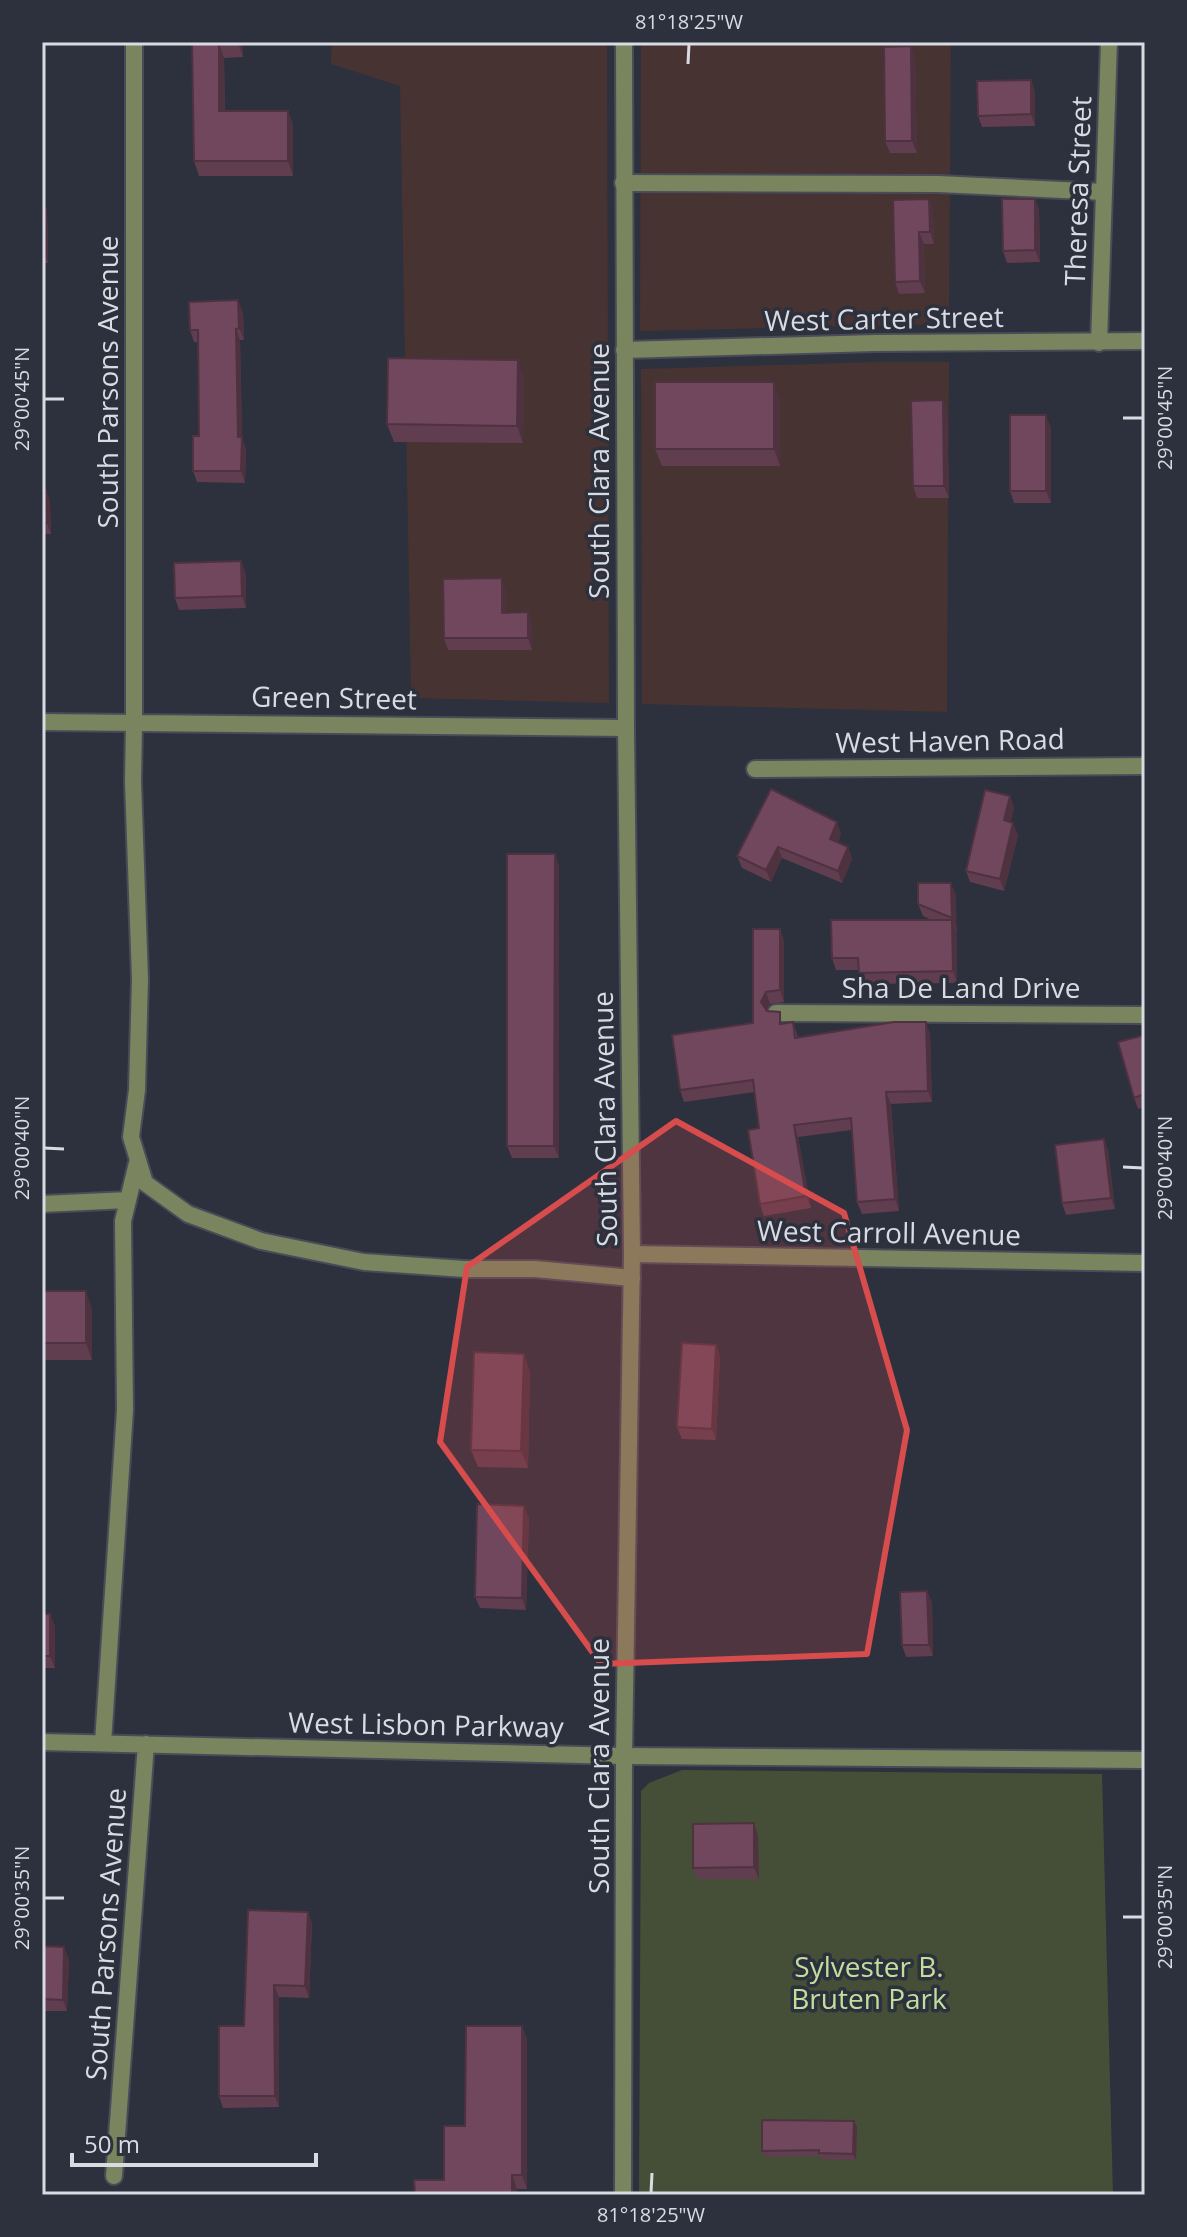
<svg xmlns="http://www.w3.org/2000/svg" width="1187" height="2237" font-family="'Open Sans',sans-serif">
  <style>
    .commercial { fill: #473331 }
    .green { fill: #454f38 }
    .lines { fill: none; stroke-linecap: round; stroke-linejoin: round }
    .service-casing { stroke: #494b58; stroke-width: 20 }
    .minor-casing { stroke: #494b58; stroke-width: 20 }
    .tertiary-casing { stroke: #494b58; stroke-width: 20 }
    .service { stroke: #7a845e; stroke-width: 16 }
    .minor { stroke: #7a845e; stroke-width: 16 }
    .tertiary { stroke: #7a845e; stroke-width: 16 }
    .wall { fill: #603d4f }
    .shaded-wall { fill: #4e3240 }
    .building { fill: #70475c; stroke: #4e3240; stroke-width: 2 }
    .marked { fill: #d74c4d; fill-opacity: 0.2; stroke: #d74c4d; stroke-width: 6; stroke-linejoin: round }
    .ticks { fill: none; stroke: #d9dbe3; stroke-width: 3 }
    .labels { text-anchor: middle; stroke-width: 7; stroke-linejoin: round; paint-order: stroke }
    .street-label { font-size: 28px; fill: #d9dbe3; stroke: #2d303d }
    .park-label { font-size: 28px; fill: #c2de9b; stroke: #2d303d }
    .neatline { fill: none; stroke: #d9dbe3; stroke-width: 3 }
    .ticks-label { font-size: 20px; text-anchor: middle; fill: #d9dbe3 }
  </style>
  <rect width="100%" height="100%" fill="#2d303d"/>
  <path class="commercial" d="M 332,42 L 607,42 L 609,703 L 411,698 L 400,86 L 331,64 Z
    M 641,42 L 951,42 L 949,324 L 640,331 Z
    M 875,362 L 949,362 L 947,712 L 642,704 L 641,369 Z"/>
  <path class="green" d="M 682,1770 L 1102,1774 L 1113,2195 L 639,2195 L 641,1791 L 649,1783 Z"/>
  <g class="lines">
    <defs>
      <path id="service" d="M 623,183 L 938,184 L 1104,192
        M 134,722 L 133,782 L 140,979 L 137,1090 L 131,1137 L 145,1183 L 188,1214 L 261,1241 L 364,1262 L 464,1269 L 535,1269 L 632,1278
        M 42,1204 L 128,1200
        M 103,1743 L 125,1410 L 123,1221 L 137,1163"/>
      <path id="minor" d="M 134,42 L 134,722
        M 1099,343 L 1109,42
        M 624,350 L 875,343 L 1145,341
        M 42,722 L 626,728
        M 755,769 L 1145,766
        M 776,1013 L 1145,1015
        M 632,1254 L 1145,1263
        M 42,1742 L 624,1756 L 1145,1760
        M 114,2176 L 146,1744"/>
      <path id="tertiary" d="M 623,2195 L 624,1756 L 632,1254 L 626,728 L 624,42"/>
    </defs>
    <use href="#service" class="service-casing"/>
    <use href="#minor" class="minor-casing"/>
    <use href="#tertiary" class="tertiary-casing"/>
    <use href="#service" class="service"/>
    <use href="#minor" class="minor"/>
    <use href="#tertiary" class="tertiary"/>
  </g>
  <path class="wall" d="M 192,42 L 243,42 L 243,57 L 224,58 L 225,111 L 288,111 L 293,125 L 293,176 L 199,176 L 194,161 Z
    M 911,46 L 915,58 L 917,153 L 890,153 L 885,141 Z
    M 1031,80 L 1035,92 L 1035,126 L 982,127 L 978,116 Z
    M 42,199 L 47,210 L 48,263 L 42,263 Z
    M 929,199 L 933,211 L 934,244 L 924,244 L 925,293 L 899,294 L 895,282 Z
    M 1035,199 L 1039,210 L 1040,262 L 1007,263 L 1003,251 Z
    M 243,312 L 244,340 L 240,340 L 242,439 L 246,449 L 245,483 L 197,482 L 193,471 L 199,436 L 198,342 L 194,342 L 190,330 Z
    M 524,377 L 523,443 L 394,442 L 387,424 Z
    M 780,399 L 780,466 L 662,466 L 655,449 Z
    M 943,400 L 947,412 L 949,498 L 917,498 L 913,486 Z
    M 1051,427 L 1051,503 L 1014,503 L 1010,491 Z
    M 42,490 L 46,490 L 50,502 L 51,534 L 42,534 L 42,557 Z
    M 246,573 L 246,608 L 179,610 L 175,598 Z
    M 506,590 L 506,613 L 532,624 L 532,650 L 448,650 L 444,638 Z
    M 1010,796 L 1014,808 L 1010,822 L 1018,835 L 1004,891 L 970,882 L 966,871 Z
    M 841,834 L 838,842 L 848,847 L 852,859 L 842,883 L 782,858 L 771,882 L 742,868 L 737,856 Z
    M 559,866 L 559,1158 L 512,1158 L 507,1146 Z
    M 956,895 L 957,983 L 863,984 L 859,970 L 836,970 L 832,958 L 932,920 L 923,916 L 918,904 Z
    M 780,929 L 784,941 L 784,1002 L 770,1004 L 767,1011 L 784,1024 L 793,1022 L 798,1038 L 930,1033 L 932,1102 L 891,1104 L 899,1211 L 862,1214 L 857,1202 L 852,1130 L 798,1137 L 811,1208 L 764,1216 L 760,1204 L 759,1128 L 755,1092 L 684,1102 L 680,1090 L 753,1023 Z
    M 1145,1035 L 1145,1107 L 1138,1109 L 1134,1098 Z
    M 1108,1150 L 1115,1209 L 1066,1215 L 1062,1203 Z
    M 42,1291 L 92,1309 L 92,1360 L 42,1360 Z
    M 716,1345 L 720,1357 L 716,1440 L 682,1439 L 677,1427 Z
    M 530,1371 L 528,1468 L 478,1467 L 471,1450 Z
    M 529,1518 L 526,1610 L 480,1608 L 475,1597 Z
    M 927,1591 L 932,1603 L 933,1656 L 906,1657 L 902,1645 Z
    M 42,1614 L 55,1626 L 55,1668 L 42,1668 Z
    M 754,1823 L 758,1835 L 759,1879 L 698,1879 L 693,1868 Z
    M 308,1912 L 312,1924 L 309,1998 L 279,1997 L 279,2107 L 223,2108 L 219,2096 L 244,2026 Z
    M 42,1946 L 69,1959 L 67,2011 L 45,2011 L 44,2024 L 42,2023 Z
    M 522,2026 L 527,2040 L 527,2189 L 517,2189 L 517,2195 L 415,2195 L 444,2180 L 465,2126 Z
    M 854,2121 L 857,2127 L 856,2160 L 821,2159 L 820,2156 L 764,2157 L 762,2151 Z"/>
  <path class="shaded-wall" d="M 238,42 L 243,42 L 243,57 Z
    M 219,43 L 224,58 L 225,125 L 219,111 Z
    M 911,46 L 915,58 L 917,153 L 912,141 Z
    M 1031,80 L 1035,92 L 1035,126 L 1031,114 Z
    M 288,111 L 293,125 L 293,176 L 288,161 Z
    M 43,199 L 47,210 L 48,263 L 43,251 Z
    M 929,199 L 933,211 L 934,244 L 930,232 Z
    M 1035,199 L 1039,210 L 1040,262 L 1035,250 Z
    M 919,232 L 924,244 L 925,293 L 920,281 Z
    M 238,300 L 243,312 L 244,340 L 239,328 Z
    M 236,329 L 240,340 L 242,439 L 246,449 L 245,483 L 241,471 L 238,437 Z
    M 518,360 L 524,377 L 523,443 L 517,426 Z
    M 42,366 L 44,431 L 42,475 Z
    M 774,382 L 780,399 L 780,466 L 774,449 Z
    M 943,400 L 947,412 L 949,498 L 944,486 Z
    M 1046,415 L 1051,427 L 1051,503 L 1046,491 Z
    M 46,490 L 50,502 L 51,534 L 47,523 Z
    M 241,561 L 246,573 L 246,608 L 242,596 Z
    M 502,578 L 506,590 L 506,624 L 502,613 Z
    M 528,612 L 532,624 L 532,650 L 528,638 Z
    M 1010,796 L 1014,808 L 1008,832 L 1004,820 Z
    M 837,822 L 841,834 L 834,851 L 830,839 Z
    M 1013,823 L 1018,835 L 1004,891 L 1000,879 Z
    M 778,847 L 782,858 L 771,882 L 766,870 Z
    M 848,847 L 852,859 L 842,883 L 838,871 Z
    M 555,854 L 559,866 L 559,1158 L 554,1146 Z
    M 951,883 L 956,895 L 956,930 L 952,918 Z
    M 952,920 L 956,932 L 957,983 L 953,971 Z
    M 780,929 L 784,941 L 784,1002 L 780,990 Z
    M 766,992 L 770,1004 L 765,1014 L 761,1002 Z
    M 926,1022 L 930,1033 L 932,1102 L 928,1091 Z
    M 886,1092 L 891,1104 L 899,1211 L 895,1199 Z
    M 794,1125 L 798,1137 L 811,1208 L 806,1196 Z
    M 1104,1139 L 1108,1150 L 1115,1209 L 1111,1198 Z
    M 86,1291 L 92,1309 L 92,1360 L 86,1343 Z
    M 716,1345 L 720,1357 L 716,1440 L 712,1429 Z
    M 524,1354 L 530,1371 L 528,1468 L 521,1451 Z
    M 524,1506 L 529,1518 L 526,1610 L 522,1598 Z
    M 927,1591 L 932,1603 L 933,1656 L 929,1645 Z
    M 50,1614 L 55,1626 L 55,1668 L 50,1656 Z
    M 754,1823 L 758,1835 L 759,1879 L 754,1867 Z
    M 308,1912 L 312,1924 L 309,1998 L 305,1986 Z
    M 64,1947 L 69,1959 L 67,2011 L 63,2000 Z
    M 274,1985 L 279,1997 L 279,2107 L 275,2096 Z
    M 42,2003 L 45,2011 L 44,2024 L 42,2017 Z
    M 522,2026 L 527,2040 L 527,2189 L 522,2175 Z
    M 854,2121 L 857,2127 L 856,2160 L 853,2154 Z
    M 512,2175 L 517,2189 L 517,2195 L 512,2195 Z"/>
  <path class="building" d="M 192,42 L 238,42 L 219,43 L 219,111 L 288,111 L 288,161 L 194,161 Z
    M 911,46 L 912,141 L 885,141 L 884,47 Z
    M 1031,80 L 1031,114 L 978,116 L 977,81 Z
    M 42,199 L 43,251 L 42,251 Z
    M 929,199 L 930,232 L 919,232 L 920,281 L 895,282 L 893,200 Z
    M 1002,199 L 1035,199 L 1035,250 L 1003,251 Z
    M 238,300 L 239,328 L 236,329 L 238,437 L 242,437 L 241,471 L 193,471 L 193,436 L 199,436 L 198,330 L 190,330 L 189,302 Z
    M 388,358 L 518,360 L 517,426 L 387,424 Z
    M 655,382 L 774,382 L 774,449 L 655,449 Z
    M 943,400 L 944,486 L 913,486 L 911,401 Z
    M 1010,415 L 1046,415 L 1046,491 L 1010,491 Z
    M 42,490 L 46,490 L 47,523 L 42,522 Z
    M 241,561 L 242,596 L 175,598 L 174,563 Z
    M 502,578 L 502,613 L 528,612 L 528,638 L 444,638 L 443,579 Z
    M 771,789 L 837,822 L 830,839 L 848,847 L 838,871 L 778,847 L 766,870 L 737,856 Z
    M 985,790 L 1010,796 L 1004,820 L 1013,823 L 1000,879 L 966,871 Z
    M 507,854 L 555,854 L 554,1146 L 507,1146 Z
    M 918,883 L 951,883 L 952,918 L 918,904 Z
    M 831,920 L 952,920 L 953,971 L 859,973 L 858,958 L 832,958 Z
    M 753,929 L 780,929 L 780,990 L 766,992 L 761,1002 L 767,1011 L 780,1012 L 780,1024 L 793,1022 L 795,1038 L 894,1022 L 926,1022 L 928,1091 L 886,1092 L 895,1199 L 857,1202 L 851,1118 L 794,1125 L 806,1196 L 760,1204 L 748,1130 L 759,1128 L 753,1080 L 680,1090 L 672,1035 L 753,1023 Z
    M 1145,1035 L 1145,1094 L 1134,1098 L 1118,1042 Z
    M 1104,1139 L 1111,1198 L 1062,1203 L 1055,1145 Z
    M 42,1291 L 86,1291 L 86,1343 L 42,1343 Z
    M 682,1343 L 716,1345 L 712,1429 L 677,1427 Z
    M 474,1352 L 524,1354 L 521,1451 L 471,1450 Z
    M 477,1504 L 524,1506 L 522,1598 L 475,1597 Z
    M 927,1591 L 929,1645 L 902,1645 L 900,1592 Z
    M 42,1614 L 50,1614 L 50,1656 L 42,1656 Z
    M 754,1823 L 754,1867 L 693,1868 L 693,1824 Z
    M 1143,1853 L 1145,1853 L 1145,1895 L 1142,1895 Z
    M 248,1910 L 308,1912 L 305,1986 L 274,1985 L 275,2096 L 219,2096 L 219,2026 L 244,2026 Z
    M 42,1946 L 64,1947 L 63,2000 L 42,1999 Z
    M 466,2026 L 522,2026 L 522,2175 L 512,2175 L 512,2195 L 415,2195 L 414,2180 L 444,2180 L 444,2126 L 465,2126 Z
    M 762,2120 L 854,2121 L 853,2154 L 819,2153 L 819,2150 L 762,2151 Z"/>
  <path class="marked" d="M 676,1121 L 844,1213 L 907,1430 L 867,1654 L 601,1664 L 440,1442 L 467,1267 Z"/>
  <path class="ticks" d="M 688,64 L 689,44M 44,399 L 64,399M 1123,418 L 1143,418M 44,1148 L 64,1149M 1123,1167 L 1143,1168M 44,1898 L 64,1898M 1123,1917 L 1143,1917M 651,2193 L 652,2173"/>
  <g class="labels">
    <g class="street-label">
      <text transform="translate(1078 191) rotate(-88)" y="10">Theresa Street</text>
      <text transform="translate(884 319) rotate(-1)" y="10">West Carter Street</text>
      <text transform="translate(108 382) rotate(-90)" y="10">South Parsons Avenue</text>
      <text transform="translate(599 471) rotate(-90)" y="10">South Clara Avenue</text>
      <text transform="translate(334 698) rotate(1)" y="10">Green Street</text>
      <text transform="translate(950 741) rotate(-1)" y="10">West Haven Road</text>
      <text x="961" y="998">Sha De Land Drive</text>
      <text transform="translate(605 1119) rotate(-91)" y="10">South Clara Avenue</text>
      <text transform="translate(889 1233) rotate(1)" y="10">West Carroll Avenue</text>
      <text transform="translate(426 1725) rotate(1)" y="10">West Lisbon Parkway</text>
      <text transform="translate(599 1766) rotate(-90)" y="10">South Clara Avenue</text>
      <text transform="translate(106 1934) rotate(-86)" y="10">South Parsons Avenue</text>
    </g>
    <g class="park-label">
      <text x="869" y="1977">Sylvester B.<tspan x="869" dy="32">Bruten Park</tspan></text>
    </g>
  </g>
  <rect width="1187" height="2237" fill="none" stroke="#2d303d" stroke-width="88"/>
  <path d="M72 2153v12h244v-12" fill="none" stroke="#d9dbe3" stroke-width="4"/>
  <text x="84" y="2153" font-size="24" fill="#d9dbe3" stroke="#2d303d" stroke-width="6" paint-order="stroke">50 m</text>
  <rect x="44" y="44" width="1099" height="2149" class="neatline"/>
  <g class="ticks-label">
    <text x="689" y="29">81°18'25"W</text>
    <text transform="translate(22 399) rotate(-90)" y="7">29°00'45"N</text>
    <text transform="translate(1165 418) rotate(-90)" y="7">29°00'45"N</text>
    <text transform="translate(22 1148) rotate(-90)" y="7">29°00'40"N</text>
    <text transform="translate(1165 1168) rotate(-90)" y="7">29°00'40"N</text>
    <text transform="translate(22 1898) rotate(-90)" y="7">29°00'35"N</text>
    <text transform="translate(1165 1917) rotate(-90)" y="7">29°00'35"N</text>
    <text x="651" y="2222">81°18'25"W</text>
  </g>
</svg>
